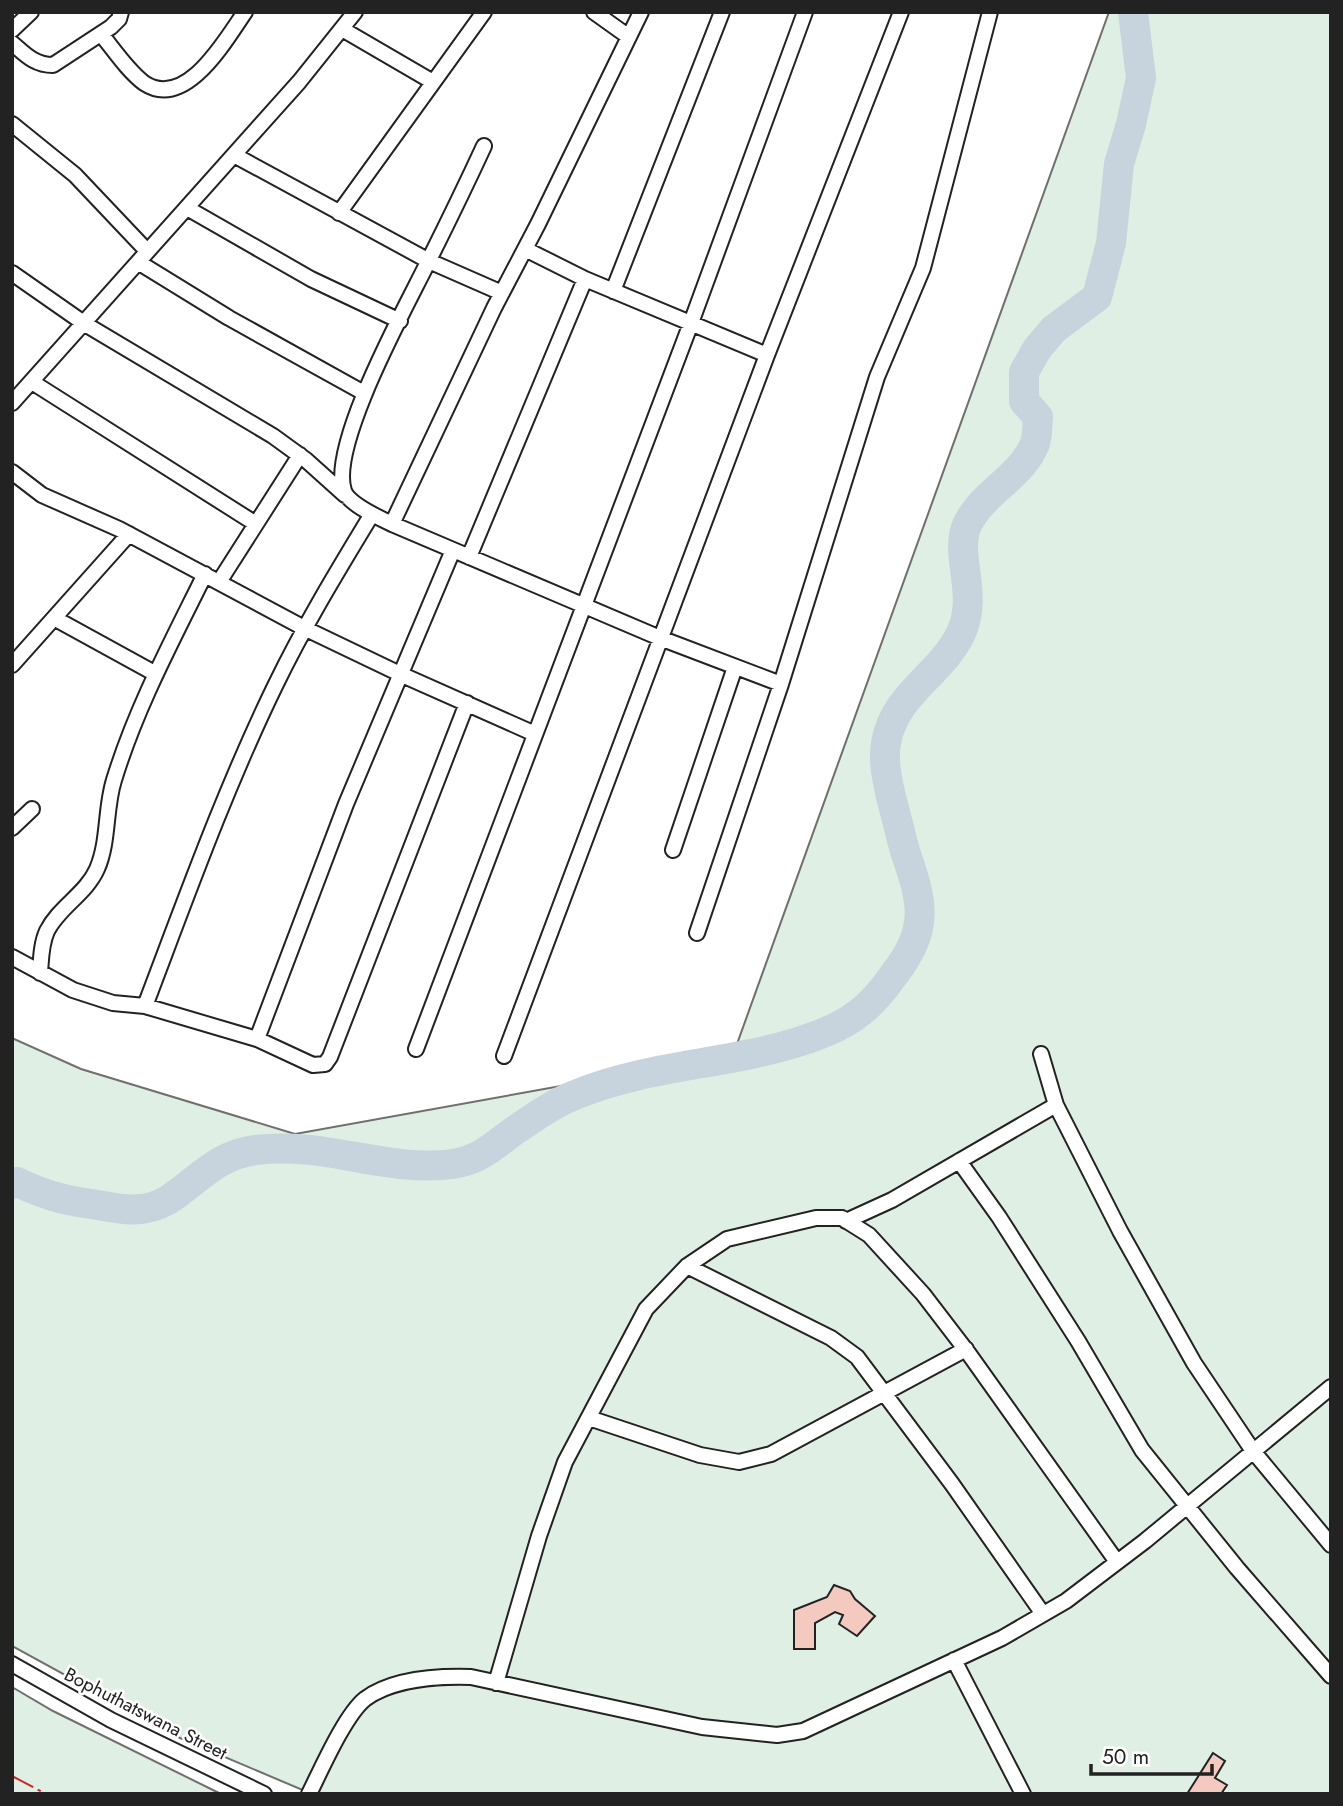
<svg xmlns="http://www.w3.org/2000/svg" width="1343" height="1806" font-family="Jost,sans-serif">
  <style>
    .green { fill: #e0efe3; stroke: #6f6f6f; stroke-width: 2 }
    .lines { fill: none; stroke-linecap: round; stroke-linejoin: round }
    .river { stroke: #c7d3dd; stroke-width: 30 }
    .building { fill: #f3c9c0; stroke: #222; stroke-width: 2 }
    .minor-casing { stroke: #222; stroke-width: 18 }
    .minor { stroke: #fff; stroke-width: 14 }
    .power { stroke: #c62828; stroke-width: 2; stroke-dasharray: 24 5 3.5 5; stroke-linecap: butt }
    .labels { text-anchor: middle; stroke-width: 5; stroke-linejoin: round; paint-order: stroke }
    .street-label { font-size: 19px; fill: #222; stroke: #fff }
  </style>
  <rect width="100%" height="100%" fill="#fff"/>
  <path class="green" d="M 1109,12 L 1331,12 L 1331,1794 L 312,1794 L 180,1738 L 12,1646 L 12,1038 L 81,1069 L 295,1134 L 733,1055 Z
    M 12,1687 L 53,1711 L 221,1794 L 12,1794 Z"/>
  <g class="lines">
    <path class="river" d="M 12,1184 L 17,1182 C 45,1195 62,1200 92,1204 C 119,1209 143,1215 168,1200 C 199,1180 216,1155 256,1150 C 324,1141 388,1173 453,1164 C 480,1160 493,1146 514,1131 C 533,1118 554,1103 575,1095 C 646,1065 725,1065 798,1042 C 817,1036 839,1028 855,1016 C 870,1006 883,990 893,976 C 930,928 923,904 905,851 C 900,833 896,815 891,797 C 887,779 883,761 886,743 C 894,694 941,675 961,633 C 979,594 954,555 967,525 C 982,493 1018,479 1033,448 C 1038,439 1037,427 1038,417 L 1024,401 L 1024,372 L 1037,349 L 1054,329 L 1097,297 L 1111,243 L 1119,164 L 1131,124 L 1141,78 L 1133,12"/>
  </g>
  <path class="building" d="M 834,1585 L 850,1591 L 855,1599 L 875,1616 L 857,1636 L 839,1624 L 843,1615 L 835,1612 L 815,1623 L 815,1649 L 794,1649 L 794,1610 L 827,1597 Z
    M 1213,1753 L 1225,1761 L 1215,1778 L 1227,1785 L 1221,1794 L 1187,1794 Z"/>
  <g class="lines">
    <defs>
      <path id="minor" d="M 594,12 L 629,37
        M 342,29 L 433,82
        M 12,30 L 31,12
        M 101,34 C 114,50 128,71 144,83 C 186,111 226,39 245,12
        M 12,43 C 25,54 34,65 53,65 L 111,27 L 119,19 L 121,12
        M 12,124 L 75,175 L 147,251
        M 484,146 C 466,185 447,224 428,262 C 406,307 329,445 344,491 C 349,504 379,518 392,524 L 660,638 L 781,684
        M 234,155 L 429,261 L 502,293
        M 187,208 L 311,279 L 400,321
        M 339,213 L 484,12
        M 525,249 L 585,279 L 767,355
        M 138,262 L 229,318 L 364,393
        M 12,273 L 85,324 L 273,436 L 306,460 L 345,495
        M 613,291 L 722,12
        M 32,382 L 256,524
        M 12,403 L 299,82 L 355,12
        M 12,472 L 42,495 L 119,529 L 304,628 L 400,674 L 535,734
        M 392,524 L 494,308 L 538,224 L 641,12
        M 469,557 L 585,279
        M 219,582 L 300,455
        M 54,618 L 156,674
        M 12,665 L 129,534
        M 12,828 L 32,809
        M 673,850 L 735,667
        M 697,933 L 781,684 L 877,377 L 923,268 L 990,12
        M 12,957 L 73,990 L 113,1003 L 145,1006 L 257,1039 L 313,1065 L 325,1064 L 330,1057 L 467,703
        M 40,973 C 41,960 41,944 47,931 C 59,907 86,894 97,869 C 109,842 105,808 114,780 C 136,708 172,641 205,574
        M 145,1006 C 186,898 225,789 275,686 C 304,626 338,570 372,514
        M 257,1039 L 346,804 L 453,550
        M 416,1049 L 691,323 L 805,12
        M 1041,1054 L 1056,1105 L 1120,1231 L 1194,1363 L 1253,1451 L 1331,1545
        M 504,1056 L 767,355 L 901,12
        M 959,1161 L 999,1217 L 1078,1341 L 1142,1450 L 1237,1568 L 1331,1676
        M 846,1221 L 892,1200 L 1056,1105
        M 687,1266 L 831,1338 L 857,1357 L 952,1484 L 1043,1614
        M 589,1418 L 700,1455 L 739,1462 L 771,1454 L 966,1349
        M 954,1660 L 1023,1794
        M 12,1664 L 111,1720 L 264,1794
        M 496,1683 L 539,1536 L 565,1462 L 646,1309 L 687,1266 L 727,1239 L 816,1218 L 842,1218 L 869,1235 L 923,1294 L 969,1354 L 1117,1562
        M 309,1794 C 321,1770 345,1715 365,1699 C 392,1679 438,1676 471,1677 L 702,1727 L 777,1735 L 803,1731 L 1002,1638 L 1066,1601 L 1145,1541 L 1331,1387"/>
    </defs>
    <use href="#minor" class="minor-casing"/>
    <use href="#minor" class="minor"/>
    <path class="power" d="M 12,1776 L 46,1794"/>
  </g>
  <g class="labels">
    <g class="street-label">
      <text transform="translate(146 1713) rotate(27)" y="7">Bophuthatswana Street</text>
    </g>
  </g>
  <rect width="1343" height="1806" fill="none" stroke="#222222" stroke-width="28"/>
  <path d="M1091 1764v10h121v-10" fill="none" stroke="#222222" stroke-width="3.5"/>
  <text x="1102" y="1764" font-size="21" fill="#222222" stroke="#ffffff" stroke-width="5" paint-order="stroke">50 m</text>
</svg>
